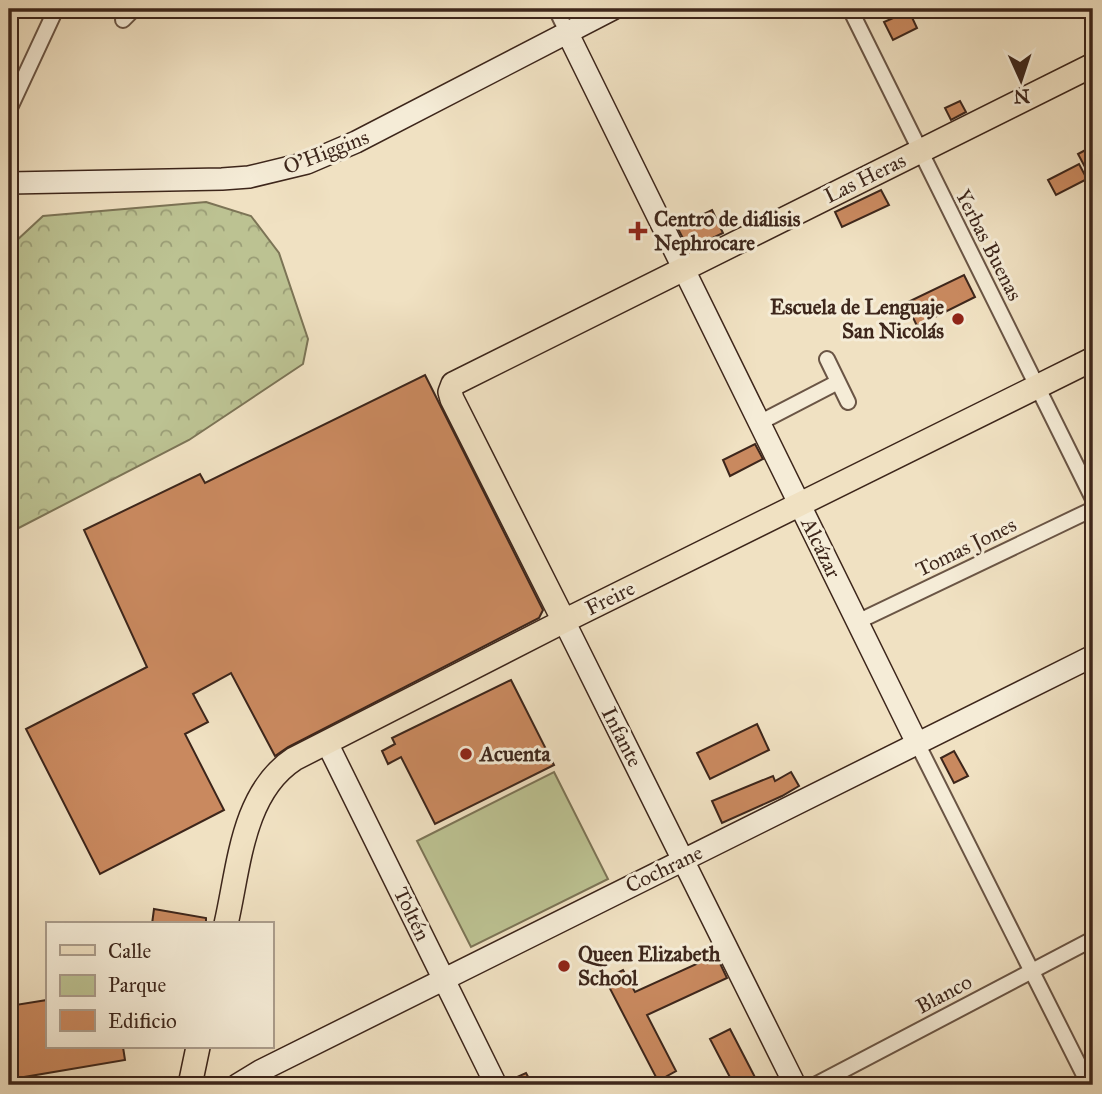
<svg xmlns="http://www.w3.org/2000/svg" width="1102" height="1094" font-family="'IM FELL Great Primer',serif">
  <style>
    .green { fill: #bcc292; stroke: #7c7456; stroke-width: 2 }
    .forest { fill: url(#forest-crowns); stroke: #7c7456; stroke-width: 2 }
    .building { fill: #c9895f; stroke: #3d261b; stroke-width: 2 }
    .lines { fill: none; stroke-linecap: round; stroke-linejoin: round }
    .street-casing { stroke: #6a5545; stroke-width: 18 }
    .secondary-casing { stroke: #3d261b; stroke-width: 24 }
    .primary-casing { stroke: #3d261b; stroke-width: 26 }
    .street { stroke: #f5ecd7; stroke-width: 14 }
    .secondary { stroke: #f5ecd7; stroke-width: 21 }
    .primary { stroke: #f0e1c2; stroke-width: 23 }
    .poi-dot { fill: #8f2418; stroke: #f5ecd7; stroke-width: 2.5 }
    .labels { text-anchor: middle; stroke-width: 6; stroke-linejoin: round; paint-order: stroke }
    .street-label { font-size: 21px; fill: #3d261b; stroke: #f5ecd7 }
    .poi-label { font-size: 21px; font-weight: bold; fill: #3d261b; stroke: #f5ecd7; text-anchor: start }
  </style>
  <defs>
    <pattern id="forest-crowns" width="20" height="18" patternUnits="userSpaceOnUse" patternTransform="scale(1.75)"><rect width="20" height="18" fill="#bcc292"/><path d="M2 6a3 3 0 1 1 6 0M12 15a3 3 0 1 1 6 0" fill="none" stroke="#9a9d76"/></pattern>
  </defs>
  <rect width="100%" height="100%" fill="#f0e1c2"/>
  <filter id="stains"><feTurbulence type="fractalNoise" baseFrequency=".00286" numOctaves="4"/><feColorMatrix values="0 0 0 0 .2 0 0 0 0 .09 0 0 0 0 .02 0 0 0 .5 -.17"/></filter>
  <radialGradient id="worn" r=".72"><stop offset=".6" stop-color="#630" stop-opacity="0"/><stop offset="1" stop-color="#630" stop-opacity=".3"/></radialGradient>
  <path class="green" d="M 554,772 L 608,879 L 471,947 L 417,841 Z"/>
  <path class="forest" d="M 206,202 L 251,216 L 279,253 L 308,339 L 303,364 L 189,440 L 9,533 L 9,278 L 14,270 L 15,242 L 43,216 Z"/>
  <path class="building" d="M 909,11 L 917,28 L 893,40 L 884,22 Z
    M 960,101 L 966,112 L 951,120 L 945,108 Z
    M 1093,146 L 1093,162 L 1085,167 L 1078,154 Z
    M 1079,164 L 1087,179 L 1056,195 L 1048,180 Z
    M 881,190 L 889,205 L 842,227 L 835,212 Z
    M 712,210 L 723,233 L 692,248 L 687,246 L 677,227 Z
    M 964,275 L 975,297 L 917,326 L 906,303 Z
    M 425,375 L 543,610 L 539,618 L 288,747 L 275,756 L 231,673 L 193,694 L 208,722 L 185,734 L 224,810 L 100,874 L 26,729 L 147,667 L 84,530 L 200,474 L 205,483 Z
    M 755,444 L 763,459 L 730,476 L 723,460 Z
    M 511,680 L 554,765 L 435,824 L 401,757 L 388,764 L 382,751 L 395,744 L 392,738 Z
    M 757,724 L 769,750 L 710,779 L 697,753 Z
    M 954,751 L 968,776 L 954,783 L 941,758 Z
    M 791,772 L 799,786 L 782,796 L 722,823 L 712,801 L 773,776 L 775,781 Z
    M 154,909 L 206,918 L 206,924 L 152,924 Z
    M 716,955 L 727,978 L 647,1015 L 676,1071 L 658,1081 L 605,979 L 623,970 L 635,992 Z
    M 47,1000 L 47,1047 L 123,1047 L 125,1060 L 18,1078 L 9,1032 L 9,1006 Z
    M 730,1029 L 759,1085 L 734,1085 L 710,1039 Z
    M 526,1073 L 531,1082 L 525,1085 L 509,1085 L 508,1081 Z"/>
  <g class="lines">
    <defs>
      <path id="street" d="M 556,9 L 567,32
        M 850,9 L 1093,499
        M 123,20 L 134,9
        M 9,110 L 56,9
        M 827,359 L 848,402
        M 759,423 L 838,382
        M 857,622 L 1093,509
        M 917,743 L 1089,1085
        M 815,1085 L 1093,939"/>
      <path id="secondary" d="M 567,32 L 917,743
        M 9,183 L 222,179 L 249,177 L 307,163 L 356,142 L 613,9
        M 564,621 L 795,1085
        M 327,743 L 496,1085
        M 237,1085 L 260,1071 L 1093,656"/>
      <path id="primary" d="M 564,621 L 452,399 L 450,392 L 453,384 L 1093,65
        M 226,924 C 239,868 242,793 294,759 L 564,621 L 1093,359
        M 190,1085 L 198,1047"/>
    </defs>
    <use href="#street" class="street-casing"/>
    <use href="#secondary" class="secondary-casing"/>
    <use href="#primary" class="primary-casing"/>
    <use href="#street" class="street"/>
    <use href="#secondary" class="secondary"/>
    <use href="#primary" class="primary"/>
  </g>
  <g class="poi-dot">
    <path d="M634.5 220.5h7v7h7v7h-7v7h-7v-7h-7v-7h7z"/>
    <circle cx="958" cy="319" r="7"/>
    <circle cx="466" cy="754" r="7"/>
    <circle cx="564" cy="966" r="7"/>
  </g>
  <g class="labels">
    <g class="street-label">
      <text transform="translate(326 152) rotate(-21)" y="7">O'Higgins</text>
      <text transform="translate(865 178) rotate(-26)" y="7">Las Heras</text>
      <text transform="translate(989 245) rotate(63)" y="7">Yerbas Buenas</text>
      <text transform="translate(966 547) rotate(-26)" y="7">Tomas Jones</text>
      <text transform="translate(821 548) rotate(64)" y="7">Alcázar</text>
      <text transform="translate(610 598) rotate(-26)" y="7">Freire</text>
      <text transform="translate(622 737) rotate(63)" y="7">Infante</text>
      <text transform="translate(664 869) rotate(-26)" y="7">Cochrane</text>
      <text transform="translate(412 914) rotate(64)" y="7">Toltén</text>
      <text transform="translate(944 994) rotate(-28)" y="7">Blanco</text>
    </g>
    <g class="poi-label">
      <text x="654" y="226">Centro de diálisis<tspan x="654" dy="24">Nephrocare</tspan></text>
      <text x="944" y="314" text-anchor="end">Escuela de Lenguaje<tspan x="944" dy="24">San Nicolás</tspan></text>
      <text x="480" y="761">Acuenta</text>
      <text x="578" y="961">Queen Elizabeth<tspan x="578" dy="24">School</tspan></text>
    </g>
  </g>
  <rect width="1102" height="1094" fill="none" stroke="#f0e1c2" stroke-width="35"/>
  <rect x="10" y="10" width="1081" height="1073" fill="none" stroke="#3d261b" stroke-width="3.5"/>
  <rect x="18" y="18" width="1067" height="1059" fill="none" stroke="#3d261b" stroke-width="2"/>
  <rect x="46" y="922" width="228" height="126" fill="#f5ecd7" stroke="#ab9d8c" stroke-width="2"/>
  <rect x="60" y="945" width="35" height="10" fill="#f0e1c2" stroke="#ab9d8c" stroke-width="2"/>
  <text x="108" y="958" font-size="21" fill="#3d261b">Calle</text>
  <rect x="60" y="975" width="35" height="21" fill="#bcc292" stroke="#ab9d8c" stroke-width="2"/>
  <text x="108" y="992" font-size="21" fill="#3d261b">Parque</text>
  <rect x="60" y="1010" width="35" height="21" fill="#c9895f" stroke="#ab9d8c" stroke-width="2"/>
  <text x="108" y="1028" font-size="21" fill="#3d261b">Edificio</text>
  <g transform="translate(1021 80) rotate(177)" stroke="#f5ecd7" stroke-width="5" paint-order="stroke">
  <path d="M0-5L12 26L0 18L-12 26Z" fill="#3d261b"/>
  <text y="-10" font-size="19" font-weight="bold" text-anchor="middle" fill="#3d261b">N</text>
  </g>
  <rect width="100%" height="100%" filter="url(#stains)"/>
  <rect width="100%" height="100%" fill="url(#worn)"/>
</svg>
